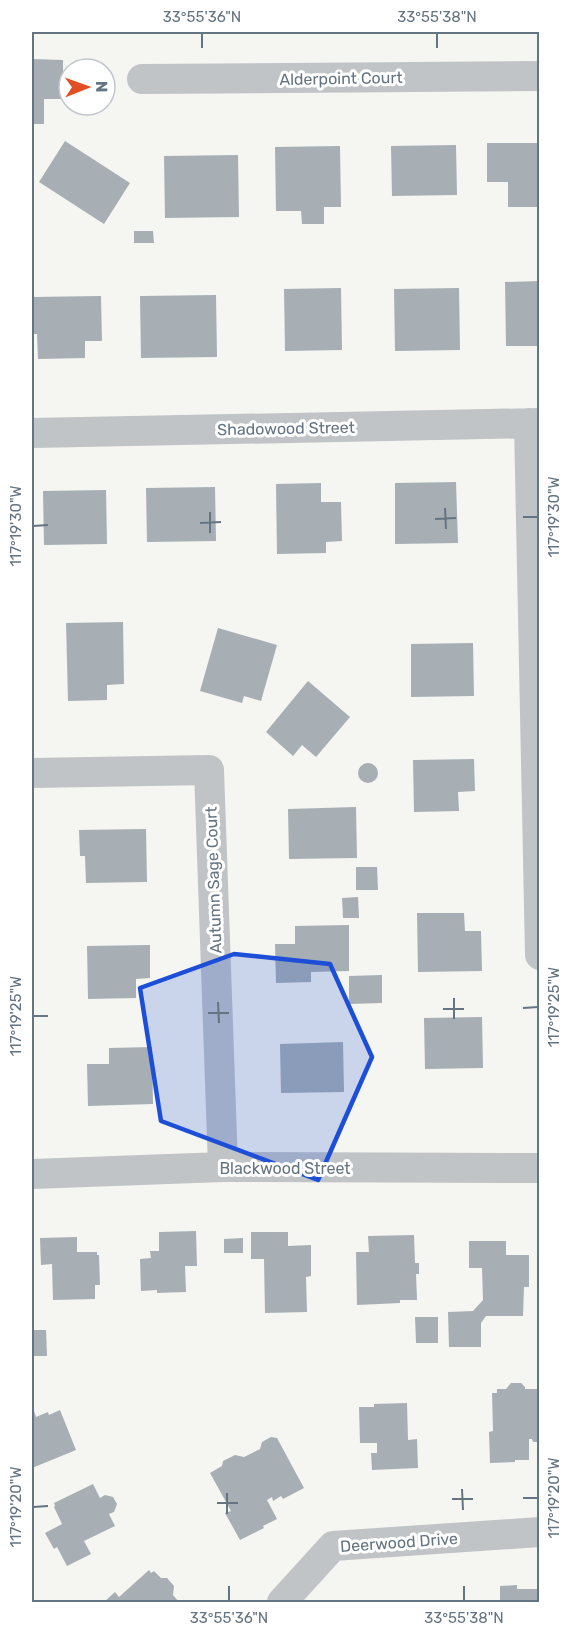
<svg xmlns="http://www.w3.org/2000/svg" width="571" height="1634" font-family="Rubik,sans-serif">
  <style>
    .building { fill: #a7afb4 }
    .lines { fill: none; stroke-linecap: round; stroke-linejoin: round }
    .minor { stroke: #c0c4c7; stroke-width: 30 }
    .marked { fill: #1d4ed8; fill-opacity: 0.2; stroke: #1d4ed8; stroke-width: 4.5; stroke-linejoin: round }
    .ticks { fill: none; stroke: #647482; stroke-width: 2 }
    .labels { text-anchor: middle; stroke-width: 6; stroke-linejoin: round; paint-order: stroke }
    .street-label { font-size: 16px; fill: #647482; stroke: #fff }
    .neatline { fill: none; stroke: #647482; stroke-width: 2 }
    .ticks-label { font-size: 15px; text-anchor: middle; fill: #647482 }
  </style>
  <rect width="100%" height="100%" fill="#f5f5f1"/>
  <path class="building" d="M 32,59 L 63,60 L 63,99 L 44,99 L 44,124 L 32,124 Z
    M 65,141 L 130,183 L 104,224 L 39,182 Z
    M 487,143 L 540,143 L 540,207 L 508,207 L 508,182 L 487,182 Z
    M 456,145 L 457,195 L 392,196 L 391,146 Z
    M 340,146 L 341,207 L 324,207 L 324,224 L 302,224 L 301,211 L 276,211 L 275,147 Z
    M 238,155 L 239,217 L 165,218 L 164,156 Z
    M 134,231 L 153,231 L 154,243 L 134,243 Z
    M 540,281 L 540,346 L 506,346 L 505,282 Z
    M 341,288 L 342,350 L 285,351 L 284,289 Z
    M 459,288 L 460,350 L 395,351 L 394,289 Z
    M 216,295 L 217,357 L 141,358 L 140,296 Z
    M 101,296 L 102,341 L 85,341 L 85,358 L 38,359 L 37,334 L 32,334 L 32,297 Z
    M 456,482 L 458,543 L 395,544 L 395,483 Z
    M 321,483 L 321,502 L 341,502 L 342,541 L 326,542 L 326,553 L 277,554 L 276,484 Z
    M 215,487 L 216,541 L 147,542 L 146,488 Z
    M 106,490 L 107,544 L 44,545 L 43,491 Z
    M 123,622 L 124,684 L 107,685 L 107,700 L 68,701 L 66,623 Z
    M 218,628 L 277,645 L 261,701 L 244,696 L 242,703 L 200,691 Z
    M 473,643 L 474,696 L 411,697 L 411,644 Z
    M 308,681 L 350,717 L 316,757 L 302,745 L 293,756 L 266,732 Z
    M 474,759 L 475,791 L 458,792 L 459,811 L 414,812 L 413,760 Z
    M358 773a10 10 0 1 1 20 0a10 10 0 1 1-20 0Z
    M 356,807 L 357,858 L 289,859 L 288,809 Z
    M 146,829 L 147,882 L 86,883 L 85,856 L 80,856 L 79,830 Z
    M 356,867 L 377,867 L 378,890 L 356,890 Z
    M 358,897 L 359,918 L 343,918 L 342,898 Z
    M 417,913 L 464,913 L 465,931 L 481,931 L 482,971 L 418,972 Z
    M 349,925 L 349,971 L 311,972 L 311,982 L 276,983 L 275,944 L 295,944 L 295,926 Z
    M 150,945 L 150,978 L 136,979 L 136,998 L 88,999 L 87,946 Z
    M 382,975 L 382,1003 L 349,1004 L 349,976 Z
    M 482,1017 L 483,1068 L 425,1069 L 424,1018 Z
    M 343,1042 L 344,1092 L 281,1093 L 280,1044 Z
    M 152,1047 L 153,1104 L 88,1106 L 87,1064 L 109,1064 L 109,1048 Z
    M 196,1231 L 197,1266 L 185,1266 L 186,1292 L 157,1293 L 157,1290 L 141,1291 L 140,1259 L 151,1258 L 150,1251 L 159,1251 L 159,1232 Z
    M 251,1232 L 288,1232 L 288,1246 L 311,1245 L 311,1276 L 306,1277 L 307,1312 L 265,1313 L 264,1259 L 251,1259 Z
    M 414,1235 L 415,1263 L 419,1263 L 419,1274 L 416,1274 L 417,1300 L 400,1300 L 400,1303 L 357,1305 L 356,1252 L 369,1252 L 368,1236 Z
    M 77,1237 L 77,1252 L 97,1252 L 97,1255 L 99,1255 L 100,1285 L 95,1285 L 95,1299 L 53,1300 L 52,1264 L 41,1265 L 40,1238 Z
    M 243,1238 L 243,1253 L 224,1253 L 224,1239 Z
    M 469,1241 L 506,1241 L 506,1255 L 529,1255 L 529,1287 L 524,1287 L 523,1316 L 486,1316 L 481,1323 L 481,1347 L 449,1347 L 448,1312 L 473,1311 L 483,1300 L 482,1268 L 469,1268 Z
    M 415,1317 L 438,1317 L 438,1343 L 416,1343 Z
    M 32,1330 L 46,1330 L 47,1356 L 32,1356 Z
    M 511,1383 L 521,1383 L 525,1387 L 525,1389 L 540,1389 L 540,1442 L 533,1442 L 532,1439 L 529,1439 L 529,1460 L 515,1460 L 515,1462 L 490,1463 L 489,1432 L 493,1431 L 492,1393 L 497,1393 L 497,1389 L 506,1389 Z
    M 407,1403 L 408,1440 L 417,1439 L 418,1468 L 372,1470 L 371,1453 L 377,1453 L 377,1443 L 360,1443 L 359,1407 L 374,1407 L 374,1404 Z
    M 60,1410 L 76,1450 L 32,1468 L 32,1411 L 34,1411 L 36,1417 L 48,1412 L 49,1415 Z
    M 271,1437 L 277,1438 L 304,1488 L 283,1499 L 281,1496 L 273,1501 L 272,1497 L 267,1500 L 277,1519 L 263,1526 L 264,1528 L 240,1540 L 225,1513 L 231,1511 L 210,1473 L 222,1466 L 223,1461 L 235,1455 L 244,1457 L 260,1449 L 262,1442 Z
    M 93,1484 L 100,1498 L 105,1495 L 113,1497 L 117,1504 L 114,1512 L 109,1514 L 115,1526 L 84,1541 L 91,1554 L 67,1566 L 57,1547 L 54,1549 L 45,1533 L 62,1524 L 54,1507 L 55,1506 L 54,1503 Z
    M 149,1570 L 151,1573 L 154,1571 L 161,1578 L 167,1578 L 174,1586 L 173,1595 L 179,1602 L 104,1602 L 115,1592 L 119,1597 Z
    M 517,1585 L 517,1589 L 539,1589 L 540,1602 L 500,1602 L 500,1586 Z"/>
  <g class="lines">
    <path class="minor" d="M 142,79 L 540,76
      M 529,423 L 540,955
      M 32,433 L 540,423
      M 32,773 L 209,770 L 223,1167
      M 32,1174 L 223,1167 L 540,1168
      M 282,1602 L 333,1546 L 540,1532"/>
  </g>
  <path class="marked" d="M 234,954 L 330,964 L 372,1057 L 318,1180 L 161,1121 L 140,988 Z"/>
  <path class="ticks" d="M 202,33 L 202,48M 437,33 L 437,48M 445,508 L 446,529M 210,512 L 210,533M 523,517 L 538,517M 435,519 L 456,518M 200,523 L 221,522M 33,526 L 48,525M 454,998 L 454,1019M 218,1002 L 219,1023M 523,1008 L 538,1007M 443,1009 L 464,1009M 208,1013 L 229,1013M 33,1016 L 48,1016M 462,1489 L 463,1510M 227,1493 L 227,1514M 523,1498 L 538,1498M 452,1499 L 473,1499M 217,1503 L 238,1503M 33,1507 L 48,1506M 229,1586 L 229,1601M 464,1586 L 464,1601"/>
  <g class="labels">
    <g class="street-label">
      <text transform="translate(341 78) rotate(-1)" y="6">Alderpoint Court</text>
      <text transform="translate(286 428) rotate(-1)" y="6">Shadowood Street</text>
      <text transform="translate(213 880) rotate(-92)" y="6">Autumn Sage Court</text>
      <text x="285" y="1174">Blackwood Street</text>
      <text transform="translate(399 1542) rotate(-4)" y="6">Deerwood Drive</text>
    </g>
  </g>
  <rect width="571" height="1634" fill="none" stroke="#ffffff" stroke-width="66"/>
  <g transform="translate(87 87) rotate(89)"><circle r="28" fill="#ffffff" stroke="#c1c7cd" stroke-width="1.5"/>
  <path d="M0-4.5L10 22L0 15L-10 22Z" fill="#e15024"/>
  <text y="-9" font-size="16" font-weight="bold" text-anchor="middle" fill="#647482">N</text>
  </g>
  <rect x="33" y="33" width="505" height="1568" class="neatline"/>
  <g class="ticks-label">
    <text x="202" y="22">33°55'36"N</text>
    <text x="437" y="22">33°55'38"N</text>
    <text transform="translate(554 517) rotate(-90)" y="5">117°19'30"W</text>
    <text transform="translate(16 526) rotate(-90)" y="5">117°19'30"W</text>
    <text transform="translate(554 1007) rotate(-90)" y="5">117°19'25"W</text>
    <text transform="translate(16 1016) rotate(-90)" y="5">117°19'25"W</text>
    <text transform="translate(554 1498) rotate(-90)" y="5">117°19'20"W</text>
    <text transform="translate(16 1507) rotate(-90)" y="5">117°19'20"W</text>
    <text x="229" y="1623">33°55'36"N</text>
    <text x="464" y="1623">33°55'38"N</text>
  </g>
</svg>
